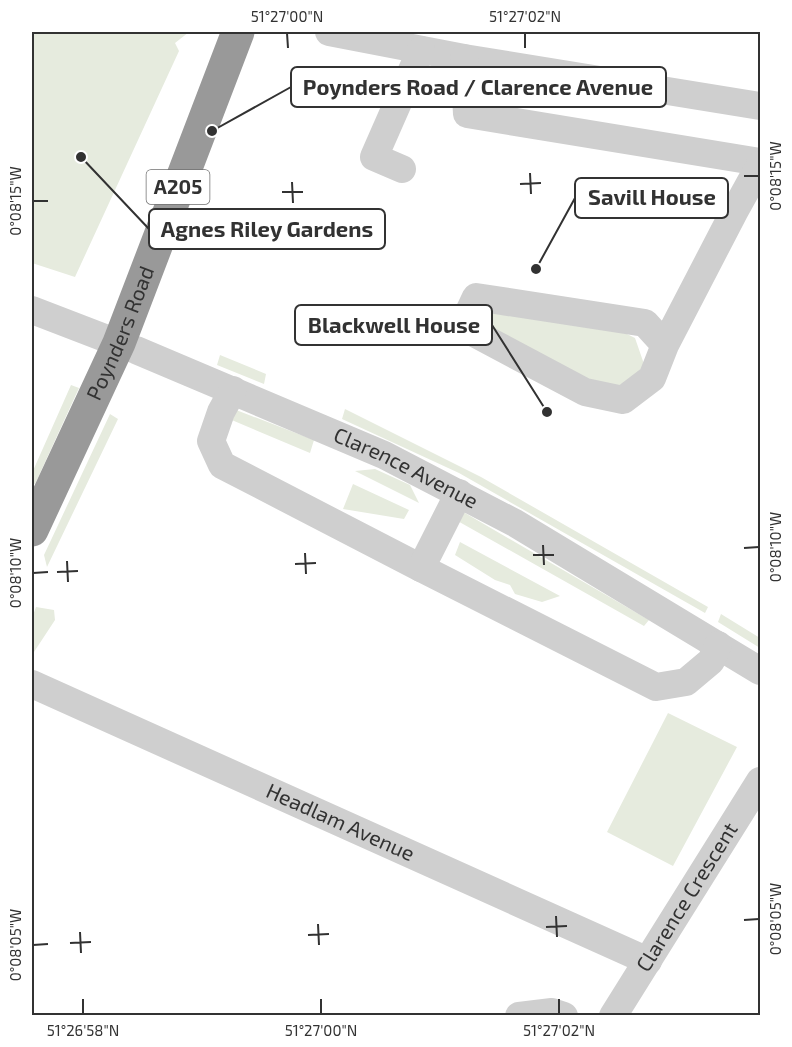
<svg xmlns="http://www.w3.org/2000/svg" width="792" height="1047" font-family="'Exo 2',sans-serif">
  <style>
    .green { fill: #e6ebde }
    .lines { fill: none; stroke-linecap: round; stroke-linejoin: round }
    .minor { stroke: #cfcfcf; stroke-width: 28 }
    .highway { stroke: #999; stroke-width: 33 }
    .ticks { fill: none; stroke: #323232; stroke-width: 2 }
    .labels { text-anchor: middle; stroke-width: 6; stroke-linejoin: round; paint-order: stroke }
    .shield { fill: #fff; stroke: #707070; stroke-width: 1.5 }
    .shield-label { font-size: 20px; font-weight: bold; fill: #323232 }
    .street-label { font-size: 21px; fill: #323232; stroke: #fff }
    .leader { fill: none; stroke: #323232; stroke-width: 2 }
    .callout-dot { fill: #323232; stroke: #fff; stroke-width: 2 }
    .callout { fill: #fff; stroke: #323232; stroke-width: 2 }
    .callout-label { font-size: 22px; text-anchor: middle; font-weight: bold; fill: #323232 }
    .neatline { fill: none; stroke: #323232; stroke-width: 2 }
    .ticks-label { font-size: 15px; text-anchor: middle; fill: #323232 }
  </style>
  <rect width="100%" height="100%" fill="#fff"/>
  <path class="green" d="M 32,32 L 189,32 L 175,43 L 179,51 L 75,277 L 32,263 Z
    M 494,308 L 611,326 L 635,338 L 644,364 L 633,381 L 606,389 L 485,325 L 485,315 Z
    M 220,355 L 266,374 L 264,384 L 217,365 Z
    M 71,385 L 79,388 L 35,484 L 32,483 L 32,473 Z
    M 231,408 L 314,440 L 310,453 L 227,418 Z
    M 345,409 L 481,477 L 708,607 L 705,613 L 459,473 L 342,419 Z
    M 110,414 L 118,419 L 47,567 L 44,555 Z
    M 375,469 L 410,485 L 419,503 L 355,471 Z
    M 353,484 L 409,510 L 404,519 L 343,509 Z
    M 465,513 L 649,620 L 644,626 L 447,515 Z
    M 460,542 L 560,596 L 542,602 L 515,594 L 510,585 L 495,580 L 455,555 Z
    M 36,607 L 54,610 L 55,620 L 32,655 L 32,618 Z
    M 721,614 L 760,638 L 760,648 L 718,622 Z
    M 668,713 L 737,747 L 673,866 L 607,832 Z"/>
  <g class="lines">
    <g class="minor">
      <path d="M 329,32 L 464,58 L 760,106"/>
      <path d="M 464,58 L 467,114 L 760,162"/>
      <path d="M 402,169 L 374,157 L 421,50"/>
      <path id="s1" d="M 32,310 L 136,350 L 384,455 L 515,523 L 760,671"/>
      <path d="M 665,345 L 645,323 L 476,297 L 468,314 L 472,332 L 585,392 L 623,400 L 652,378 L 665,345 L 734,212 L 760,165"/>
      <path d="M 233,390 L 221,412 L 211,441 L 222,465 L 421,568"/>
      <path d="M 459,493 L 421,568 L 656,687 L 686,682 L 711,661 L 718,645"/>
      <path id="s2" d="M 32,684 L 648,961"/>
      <path d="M 519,1016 L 552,1012 L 564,1016"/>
      <path id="s3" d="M 613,1016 L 760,781"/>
    </g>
    <path class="highway" id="s4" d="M 32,530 L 119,343 L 238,32"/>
  </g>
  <path class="ticks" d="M 287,33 L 288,48M 525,33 L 525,48M 530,173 L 531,194M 744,176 L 759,176M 292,182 L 293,203M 520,184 L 541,183M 282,192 L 303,192M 33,201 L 48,201M 543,545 L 544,565M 744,548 L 759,547M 305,553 L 306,574M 533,555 L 554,555M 67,561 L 68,582M 295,564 L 316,563M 57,572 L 78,571M 33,573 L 48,572M 556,916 L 557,937M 744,920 L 759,919M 318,924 L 319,945M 546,927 L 567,926M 80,932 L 81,953M 308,935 L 329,934M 70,943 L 91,942M 33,945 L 48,944M 83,999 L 83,1014M 321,999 L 321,1014M 559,999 L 559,1014"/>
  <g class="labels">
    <rect class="shield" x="146.5" y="170" width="63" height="34" rx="4.5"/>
    <g class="shield-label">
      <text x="178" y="194">A205</text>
    </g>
    <g class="street-label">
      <text dy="7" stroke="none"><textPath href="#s4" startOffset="216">Poynders Road</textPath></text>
      <text dy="7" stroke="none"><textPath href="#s1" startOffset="406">Clarence Avenue</textPath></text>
      <text dy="7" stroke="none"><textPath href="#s2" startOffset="338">Headlam Avenue</textPath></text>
      <text dy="7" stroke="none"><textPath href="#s3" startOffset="140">Clarence Crescent</textPath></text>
    </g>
  </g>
  <path class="leader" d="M212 131L291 87M536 269L575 198M81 157L149 229M547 412L492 325"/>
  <g class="callout-dot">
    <circle cx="212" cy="131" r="6"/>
    <circle cx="536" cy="269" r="6"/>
    <circle cx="81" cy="157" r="6"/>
    <circle cx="547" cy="412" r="6"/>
  </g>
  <g class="callout">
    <rect x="291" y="67" width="375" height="40" rx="6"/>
    <rect x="575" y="178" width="153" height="40" rx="6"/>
    <rect x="149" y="209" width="236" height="40" rx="6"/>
    <rect x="295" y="305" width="197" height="40" rx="6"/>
  </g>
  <g class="callout-label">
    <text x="478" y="95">Poynders Road / Clarence Avenue</text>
    <text x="652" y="205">Savill House</text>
    <text x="267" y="237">Agnes Riley Gardens</text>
    <text x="394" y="333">Blackwell House</text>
  </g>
  <rect width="792" height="1047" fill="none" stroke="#ffffff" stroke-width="66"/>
  <rect x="33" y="33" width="726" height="981" class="neatline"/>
  <g class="ticks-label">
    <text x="287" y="22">51°27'00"N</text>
    <text x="525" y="22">51°27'02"N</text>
    <text transform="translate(776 176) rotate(-90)" y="5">0°08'15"W</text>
    <text transform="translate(16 201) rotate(-90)" y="5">0°08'15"W</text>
    <text transform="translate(776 547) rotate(-90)" y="5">0°08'10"W</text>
    <text transform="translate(16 573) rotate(-90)" y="5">0°08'10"W</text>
    <text transform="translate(776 919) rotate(-90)" y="5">0°08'05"W</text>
    <text transform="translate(16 945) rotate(-90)" y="5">0°08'05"W</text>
    <text x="83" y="1036">51°26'58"N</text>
    <text x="321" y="1036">51°27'00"N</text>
    <text x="559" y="1036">51°27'02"N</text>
  </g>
</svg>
